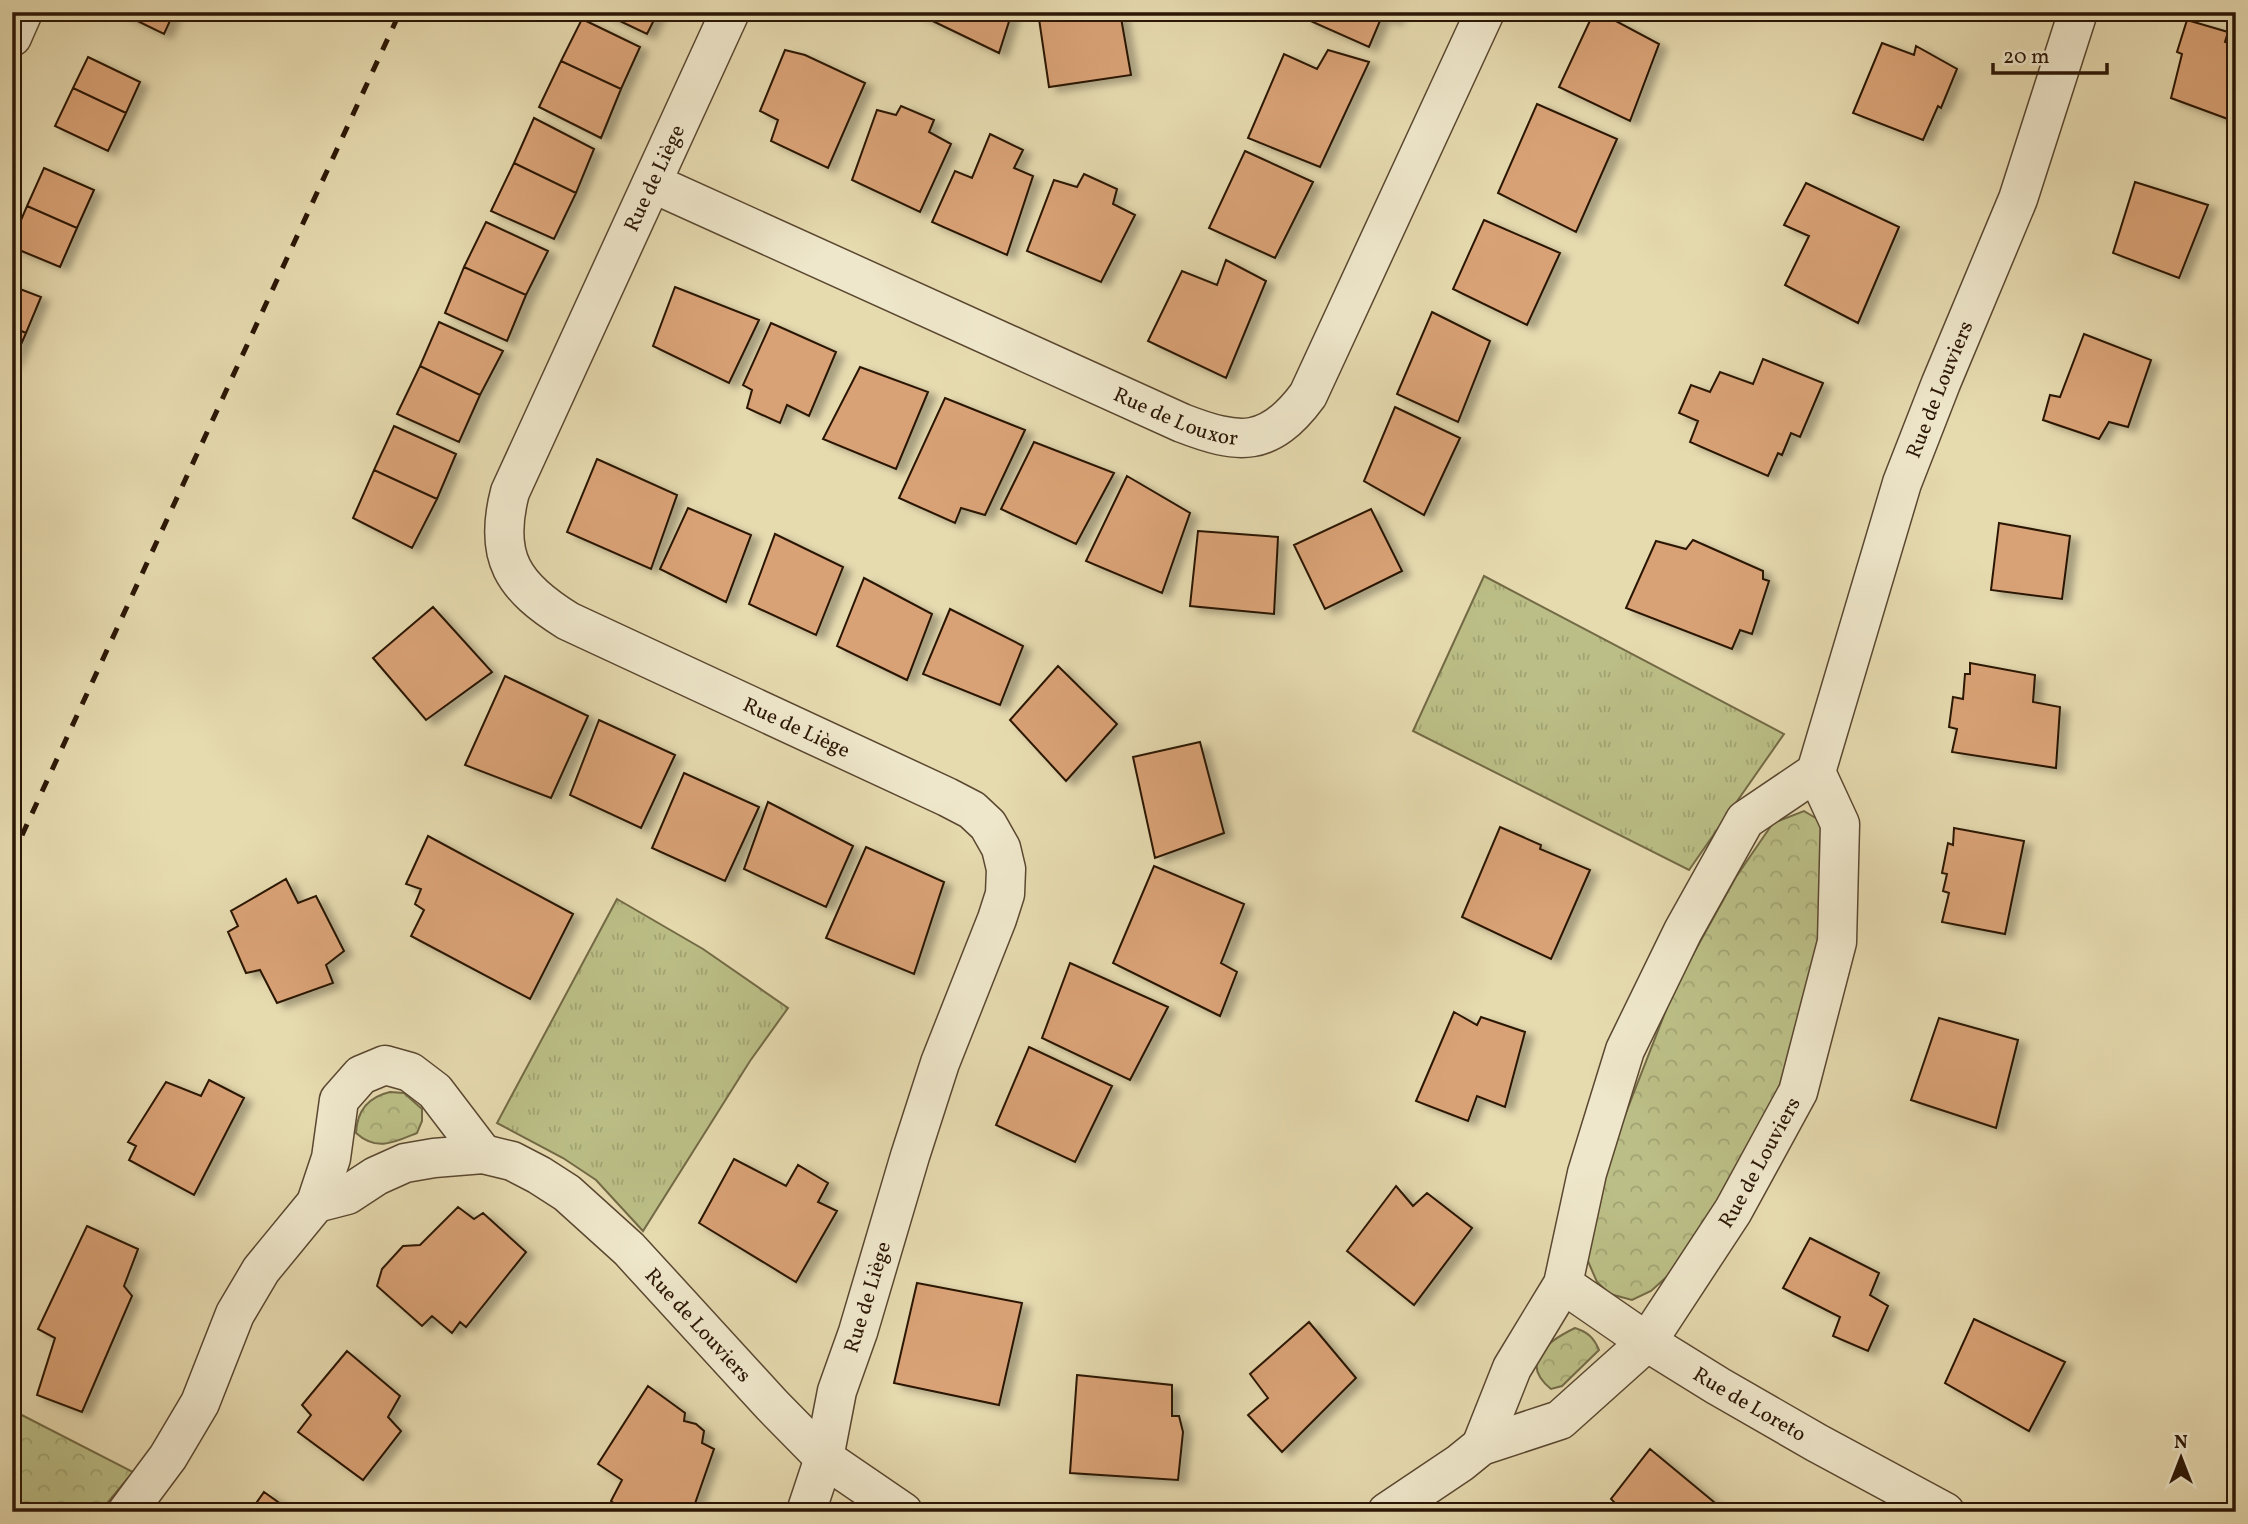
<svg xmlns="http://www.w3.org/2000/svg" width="2248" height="1524" font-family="Vollkorn,serif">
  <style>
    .grass { fill: url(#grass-tufts); stroke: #736a46; stroke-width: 2 }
    .park { fill: url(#park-crowns); stroke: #736a46; stroke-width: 2 }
    .building { fill: #d9a276; stroke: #2b1606; stroke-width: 2; filter: url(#shadow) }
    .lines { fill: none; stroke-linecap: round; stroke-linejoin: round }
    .minor-casing { stroke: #5a4730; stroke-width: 41 }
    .minor { stroke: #efe7cb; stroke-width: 38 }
    .rail { stroke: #2b1606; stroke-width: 5; stroke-dasharray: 12 12; stroke-linecap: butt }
    .labels { text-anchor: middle; stroke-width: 5; stroke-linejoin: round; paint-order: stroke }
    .street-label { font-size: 21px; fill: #2b1606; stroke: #efe7cb }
  </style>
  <defs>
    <pattern id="grass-tufts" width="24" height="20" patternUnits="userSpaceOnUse" patternTransform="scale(1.75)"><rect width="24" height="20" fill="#bbbe86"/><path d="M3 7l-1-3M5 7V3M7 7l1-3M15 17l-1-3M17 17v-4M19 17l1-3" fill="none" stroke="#a1a372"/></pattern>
    <pattern id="park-crowns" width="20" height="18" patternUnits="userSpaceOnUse" patternTransform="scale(1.75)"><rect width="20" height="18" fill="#bbbe86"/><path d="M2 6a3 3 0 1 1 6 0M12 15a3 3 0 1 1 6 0" fill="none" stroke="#a1a372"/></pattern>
    <filter id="shadow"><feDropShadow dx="8" dy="4.5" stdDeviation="3.5" flood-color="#0004"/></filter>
  </defs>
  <rect width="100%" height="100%" fill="#e6daaf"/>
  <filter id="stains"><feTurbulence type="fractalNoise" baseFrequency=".00286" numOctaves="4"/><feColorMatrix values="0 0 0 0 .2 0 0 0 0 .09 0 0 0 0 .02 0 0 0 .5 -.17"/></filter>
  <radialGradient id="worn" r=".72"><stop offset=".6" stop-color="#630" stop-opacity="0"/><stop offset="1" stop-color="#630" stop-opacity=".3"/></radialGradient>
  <path class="grass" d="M 1484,576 L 1784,734 L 1689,870 L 1413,731 Z
    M 617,899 L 703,949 L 788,1008 L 750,1061 L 643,1231 L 596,1180 L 563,1158 L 497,1123 Z"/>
  <path class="park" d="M 1804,811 L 1824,823 L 1827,876 L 1814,971 L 1787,1070 L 1755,1136 L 1706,1228 L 1672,1272 L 1651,1291 L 1632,1300 L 1610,1294 L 1597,1282 L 1587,1259 L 1595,1212 L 1620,1128 L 1675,987 L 1736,877 L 1773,823 Z
    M 390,1092 L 404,1093 L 422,1109 L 422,1121 L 417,1133 C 395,1142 377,1152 356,1133 C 357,1111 368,1097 390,1092 Z
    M 1575,1328 C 1588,1332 1594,1338 1599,1350 L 1562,1386 L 1551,1389 C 1518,1362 1548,1341 1575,1328 Z
    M 12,1410 L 133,1472 L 100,1512 L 12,1512 Z"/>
  <path class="building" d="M 119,12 L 174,12 L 164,34 Z
    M 601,12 L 658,12 L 647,34 Z
    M 914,12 L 1012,12 L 999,53 Z
    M 1038,12 L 1120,12 L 1131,75 L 1049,87 Z
    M 1309,12 L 1397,12 L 1394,20 L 1382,16 L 1369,47 L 1306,19 Z
    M 1594,12 L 1599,12 L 1659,44 L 1630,121 L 1559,87 Z
    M 582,19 L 640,47 L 621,89 L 561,61 Z
    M 2187,20 L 2228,32 L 2225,42 L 2236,46 L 2236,122 L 2171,98 L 2182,54 L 2177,52 Z
    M 1882,43 L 1914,55 L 1916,46 L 1957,69 L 1941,108 L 1938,106 L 1923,140 L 1853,113 Z
    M 785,50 L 805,55 L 865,83 L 828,168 L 771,141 L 778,120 L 760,111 Z
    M 1328,50 L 1369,62 L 1320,167 L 1248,138 L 1284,54 L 1317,69 Z
    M 88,57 L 140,82 L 126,113 L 73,88 Z
    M 561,61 L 621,89 L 601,138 L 539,107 Z
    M 73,88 L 126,113 L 108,151 L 55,126 Z
    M 1537,104 L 1617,139 L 1576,232 L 1498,193 Z
    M 901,106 L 934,120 L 929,132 L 951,144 L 920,212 L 852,180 L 877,110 L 896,115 Z
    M 534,118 L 594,149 L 576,193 L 514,163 Z
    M 990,134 L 1023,150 L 1014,168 L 1033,176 L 1007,255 L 932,222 L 955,171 L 972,178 Z
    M 1245,151 L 1313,182 L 1275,258 L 1209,228 Z
    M 514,163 L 576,193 L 554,239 L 491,211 Z
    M 44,168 L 94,190 L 77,228 L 27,206 Z
    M 1084,174 L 1117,189 L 1113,204 L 1135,215 L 1101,282 L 1027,251 L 1054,180 L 1077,187 Z
    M 2135,182 L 2208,205 L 2179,278 L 2113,253 Z
    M 1806,183 L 1899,227 L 1858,323 L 1785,285 L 1809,236 L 1784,225 Z
    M 27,206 L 77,228 L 60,267 L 12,247 L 12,241 Z
    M 1484,220 L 1560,253 L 1527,325 L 1453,289 Z
    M 486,222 L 548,251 L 526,295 L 464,267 Z
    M 1226,260 L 1266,281 L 1226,378 L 1148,341 L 1182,271 L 1217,285 Z
    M 464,267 L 526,295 L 507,341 L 445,313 Z
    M 12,286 L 41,297 L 26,333 L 12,327 Z
    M 675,287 L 759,320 L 729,383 L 653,346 Z
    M 1432,312 L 1490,341 L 1458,422 L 1397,394 Z
    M 439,322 L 503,351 L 480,395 L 420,366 Z
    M 771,323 L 836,352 L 809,416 L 787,405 L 780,423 L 747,408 L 752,390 L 743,385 Z
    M 12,327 L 26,333 L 12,365 Z
    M 2084,334 L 2151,360 L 2128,427 L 2109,422 L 2099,439 L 2043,420 L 2050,395 L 2060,397 Z
    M 1763,359 L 1823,383 L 1800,437 L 1791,433 L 1782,455 L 1778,453 L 1768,476 L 1690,442 L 1698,421 L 1679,413 L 1691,385 L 1710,392 L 1720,372 L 1753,384 Z
    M 420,366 L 480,395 L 459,442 L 397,414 Z
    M 860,367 L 928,392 L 896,469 L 823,439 Z
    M 945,398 L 1025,430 L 985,515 L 961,508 L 955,523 L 899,498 Z
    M 1395,407 L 1460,438 L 1424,515 L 1364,481 Z
    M 394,426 L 456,454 L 437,499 L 374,470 Z
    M 1034,442 L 1114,473 L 1076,544 L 1001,509 Z
    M 597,459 L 677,495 L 651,569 L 567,532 Z
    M 374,470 L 437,499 L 412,548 L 353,518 Z
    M 1127,476 L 1190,513 L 1162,593 L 1086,561 Z
    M 688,508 L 751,535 L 726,602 L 660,569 Z
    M 1371,509 L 1402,571 L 1325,609 L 1294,545 Z
    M 1999,523 L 2070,536 L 2062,599 L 1991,590 Z
    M 1198,531 L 1278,537 L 1274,614 L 1190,606 Z
    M 775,534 L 843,567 L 816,635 L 749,604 Z
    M 1693,540 L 1763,571 L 1763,579 L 1769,581 L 1752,634 L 1740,630 L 1732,649 L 1626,608 L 1656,541 L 1686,549 Z
    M 864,578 L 932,614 L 907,680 L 837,646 Z
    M 433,607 L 492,672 L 426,720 L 373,658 Z
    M 950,609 L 1023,646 L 1000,705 L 923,674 Z
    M 1970,663 L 2035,675 L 2033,702 L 2060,707 L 2056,768 L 1952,752 L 1957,729 L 1949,727 L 1953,697 L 1963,699 L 1965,674 L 1970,674 Z
    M 1058,666 L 1117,724 L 1066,781 L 1010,720 Z
    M 505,676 L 588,716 L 551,798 L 465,765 Z
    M 599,720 L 675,755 L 641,828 L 570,795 Z
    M 1200,742 L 1224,833 L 1155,858 L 1133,757 Z
    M 684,773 L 759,807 L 725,881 L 652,848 Z
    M 768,802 L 853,846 L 826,907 L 744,869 Z
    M 1500,827 L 1541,845 L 1540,849 L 1590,870 L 1551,959 L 1462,917 Z
    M 1954,828 L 2024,841 L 2005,934 L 1942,922 L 1949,893 L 1943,891 L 1947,874 L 1942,873 L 1948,843 L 1953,845 Z
    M 428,836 L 573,914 L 530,999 L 411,936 L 424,910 L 415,904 L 421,889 L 406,884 Z
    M 866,847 L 944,882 L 914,974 L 826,938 Z
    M 1154,866 L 1244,904 L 1221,963 L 1237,972 L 1220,1016 L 1113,963 Z
    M 286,879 L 298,903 L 316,896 L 344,951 L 326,965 L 333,983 L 277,1003 L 260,970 L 246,973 L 228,932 L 238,926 L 231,911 Z
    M 1070,963 L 1168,1007 L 1130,1080 L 1042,1038 Z
    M 1454,1012 L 1477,1025 L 1481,1017 L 1525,1032 L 1505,1107 L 1477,1096 L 1468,1121 L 1416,1101 Z
    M 1939,1018 L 2018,1040 L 1996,1128 L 1911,1100 Z
    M 1029,1047 L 1112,1086 L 1075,1162 L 996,1125 Z
    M 209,1080 L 244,1098 L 194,1195 L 129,1160 L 136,1146 L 128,1142 L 166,1082 L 201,1096 Z
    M 734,1159 L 786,1186 L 798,1165 L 828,1183 L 818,1202 L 837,1211 L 796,1282 L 699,1223 Z
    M 1396,1186 L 1413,1206 L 1427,1193 L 1472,1228 L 1414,1305 L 1347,1251 Z
    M 458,1207 L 474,1219 L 483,1213 L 526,1252 L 466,1327 L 460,1322 L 452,1333 L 432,1316 L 422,1326 L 377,1286 L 382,1269 L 403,1246 L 420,1245 Z
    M 87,1226 L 138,1249 L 124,1286 L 132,1296 L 82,1412 L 37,1395 L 55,1338 L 38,1329 Z
    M 1810,1238 L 1879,1273 L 1870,1295 L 1888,1306 L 1868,1351 L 1833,1336 L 1840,1317 L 1783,1288 Z
    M 917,1283 L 1022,1303 L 999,1405 L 894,1383 Z
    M 1974,1319 L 2065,1362 L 2029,1431 L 1945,1383 Z
    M 1309,1322 L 1356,1378 L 1282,1452 L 1248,1415 L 1268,1398 L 1250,1374 Z
    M 347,1351 L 400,1396 L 388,1417 L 401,1431 L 363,1480 L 298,1432 L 311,1415 L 302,1405 Z
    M 1077,1375 L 1172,1385 L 1172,1416 L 1179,1416 L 1183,1432 L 1178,1480 L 1070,1473 Z
    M 648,1386 L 685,1413 L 684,1421 L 696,1424 L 704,1431 L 702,1443 L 714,1449 L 692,1512 L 660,1512 L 648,1508 L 646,1512 L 625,1512 L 611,1501 L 622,1480 L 598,1464 Z
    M 1650,1449 L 1726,1512 L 1624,1512 L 1611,1499 Z
    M 264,1492 L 292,1512 L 250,1512 Z"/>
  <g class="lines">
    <defs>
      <g id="minor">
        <path id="s1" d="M 730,12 L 510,492 C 493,557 513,587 568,621 L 947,797 L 972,810 L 988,825 L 1001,848 L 1006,869 L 1005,894 L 997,919 L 940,1063 L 910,1156 L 858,1332 L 837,1391 L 824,1458 L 806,1512"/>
        <path d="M 12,37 L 23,12"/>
        <path id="s2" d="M 652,183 L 1182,423 C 1239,445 1269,448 1308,395 L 1485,12"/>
        <path id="s3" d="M 316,1203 L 347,1195 L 376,1176 L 405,1163 L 434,1158 L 483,1154 L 512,1161 L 539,1175 L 567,1193 L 629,1249 L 772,1405 L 824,1458 L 903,1512"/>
        <path id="s4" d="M 1563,1284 L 1647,1342 L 1718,1386 L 1817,1443 L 1945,1512"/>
        <path id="s5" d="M 1481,1446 L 1512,1368 L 1563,1284 L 1587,1173 L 1625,1050 L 1683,931 L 1745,820 L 1816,772 L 1902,483 L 1941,383 L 2018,199 L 2078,12"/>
        <path d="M 127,1512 L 168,1457 L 200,1403 L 235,1314 L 261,1270 L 316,1203 L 331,1158 L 339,1100 L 361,1075 L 385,1065 L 410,1072 L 435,1091 L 483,1154"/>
        <path id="s6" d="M 1387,1512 L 1460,1463 L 1481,1446 L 1560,1420 L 1647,1342 L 1733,1211 L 1798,1092 L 1837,942 L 1840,824 L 1816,772"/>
      </g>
    </defs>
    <use href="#minor" class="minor-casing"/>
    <use href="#minor" class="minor"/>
    <path class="rail" d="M 12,857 L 400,12"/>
  </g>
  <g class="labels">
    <g class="street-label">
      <text transform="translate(654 178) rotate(-65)" y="7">Rue de Liège</text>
      <text dy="7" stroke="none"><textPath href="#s5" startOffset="1172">Rue de Louviers</textPath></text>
      <text dy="7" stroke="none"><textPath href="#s2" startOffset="574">Rue de Louxor</textPath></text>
      <text dy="7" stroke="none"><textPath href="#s1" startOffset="936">Rue de Liège</textPath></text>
      <text dy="7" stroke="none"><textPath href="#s6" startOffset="527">Rue de Louviers</textPath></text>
      <text transform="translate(867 1297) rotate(-73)" y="7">Rue de Liège</text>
      <text dy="7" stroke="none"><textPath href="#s3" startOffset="457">Rue de Louviers</textPath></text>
      <text dy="7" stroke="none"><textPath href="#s4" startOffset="222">Rue de Loreto</textPath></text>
    </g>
  </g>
  <rect width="2248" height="1524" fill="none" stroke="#e6daaf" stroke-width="42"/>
  <rect x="14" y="14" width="2220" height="1496" fill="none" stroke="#2b1606" stroke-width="3.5"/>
  <rect x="21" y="21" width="2206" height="1482" fill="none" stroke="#2b1606" stroke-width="2"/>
  <g transform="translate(2181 1458)" stroke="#efe7cb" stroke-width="5" paint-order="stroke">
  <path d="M0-5L12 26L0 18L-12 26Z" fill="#2b1606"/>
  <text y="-10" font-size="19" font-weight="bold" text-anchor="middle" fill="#2b1606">N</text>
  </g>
  <path d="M1993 63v10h114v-10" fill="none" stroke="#2b1606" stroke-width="3.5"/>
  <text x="2003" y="63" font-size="21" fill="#2b1606" stroke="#efe7cb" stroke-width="5" paint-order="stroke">20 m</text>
  <rect width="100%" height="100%" filter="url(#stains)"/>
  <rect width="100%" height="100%" fill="url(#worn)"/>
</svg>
